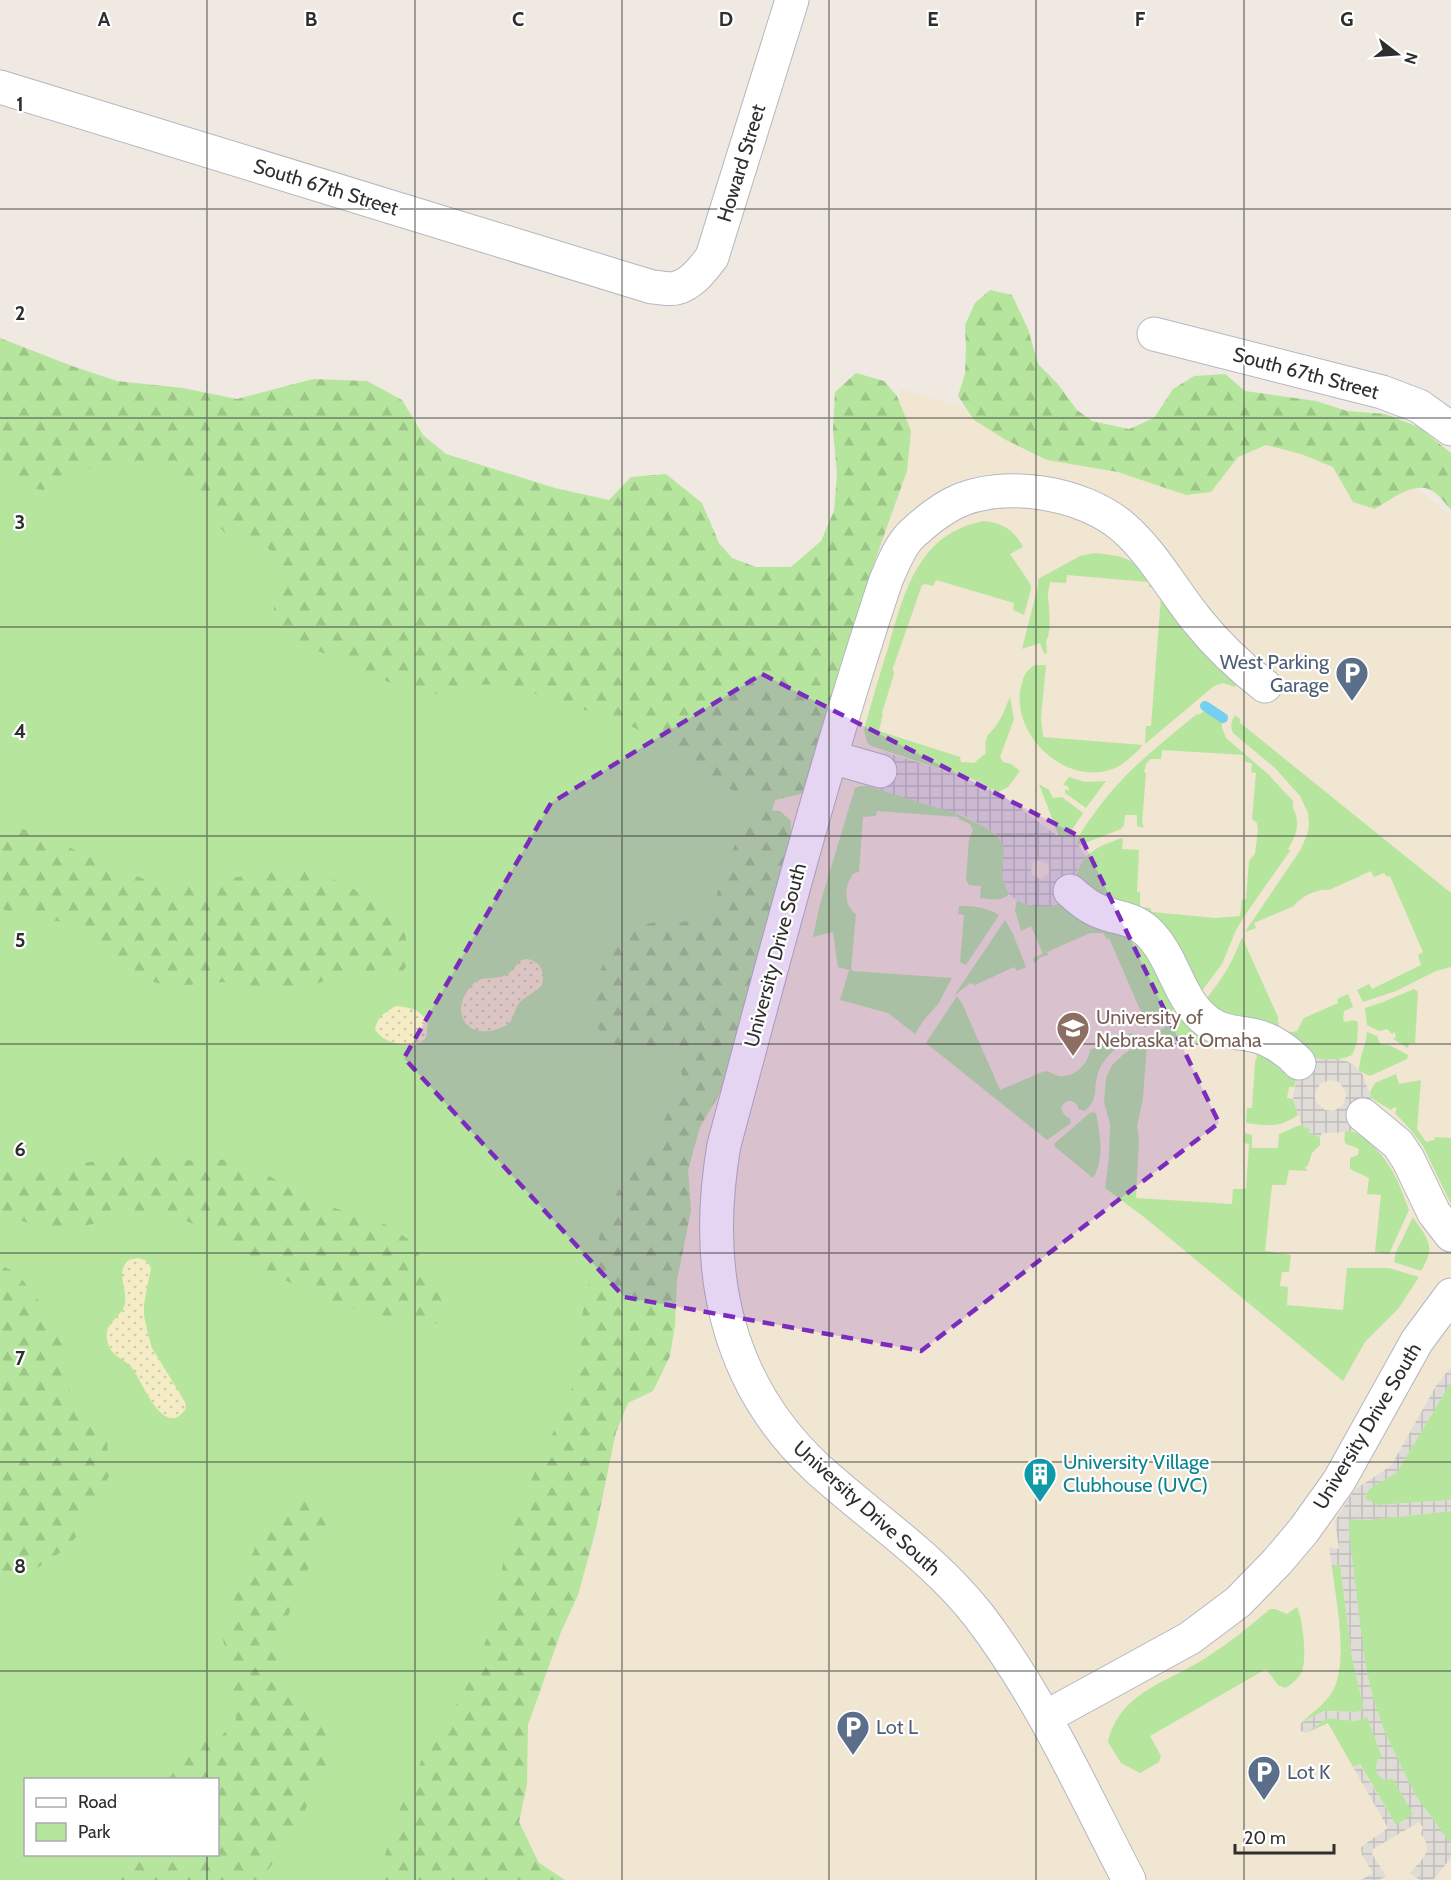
<svg xmlns="http://www.w3.org/2000/svg" width="1451" height="1880" font-family="Cabin,sans-serif">
  <style>
    .education { fill: #f0e6d1 }
    .green { fill: #b6e59e; fill-rule: evenodd }
    .forest { fill: url(#forest-firs) }
    .sand { fill: url(#sand-dots) }
    .plaza { fill: url(#plaza-grid); fill-rule: evenodd }
    .lines { fill: none; stroke-linecap: round; stroke-linejoin: round }
    .stream { stroke: #75cff0; stroke-width: 10 }
    .minor-casing { stroke: #b4b7c1; stroke-width: 35 }
    .minor { stroke: #fff; stroke-width: 33 }
    .marked { fill: #7b2cbf; fill-opacity: 0.2; stroke: #7b2cbf; stroke-width: 4.5; stroke-dasharray: 12 8; stroke-linejoin: round }
    .grid { fill: none; stroke: #2e2e2e; stroke-width: 1.5; stroke-opacity: 0.55 }
    .labels { text-anchor: middle; stroke-width: 4.5; stroke-linejoin: round; paint-order: stroke }
    .street-label { font-size: 20px; fill: #2e2e2e; stroke: #fff }
    .service-label { font-size: 20px; fill: #4e5e75; stroke: #fff; text-anchor: start }
    .education-label { font-size: 20px; fill: #785e54; stroke: #fff; text-anchor: start }
    .culture-label { font-size: 20px; fill: #0d838f; stroke: #fff; text-anchor: start }
    .grid-label { font-size: 20px; text-anchor: middle; font-weight: bold; fill: #2e2e2e; stroke: #fff; stroke-width: 4.5; stroke-linejoin: round; paint-order: stroke }
  </style>
  <defs>
    <pattern id="forest-firs" width="22" height="20" patternUnits="userSpaceOnUse" patternTransform="scale(1.5)"><rect width="22" height="20" fill="#b6e59e"/><path d="M5 1l3.5 6h-7zM16 11l3.5 6h-7z" fill="#9dc588"/></pattern>
    <pattern id="sand-dots" width="8" height="8" patternUnits="userSpaceOnUse" patternTransform="scale(1.5)"><rect width="8" height="8" fill="#f3ecc5"/><path d="M2 2h.1M6 6h.1" fill="none" stroke="#d1cbaa" stroke-width="1.8" stroke-linecap="round"/></pattern>
    <pattern id="plaza-grid" width="8" height="8" patternUnits="userSpaceOnUse" patternTransform="scale(1.5)"><rect width="8" height="8" fill="#dfdcd8"/><path d="M0 4h8M4 0v8" fill="none" stroke="#c0bdba"/></pattern>
  </defs>
  <rect width="100%" height="100%" fill="#efe9e1"/>
  <path class="education" d="M 901,389 L 1131,460 L 1194,420 L 1392,468 L 1451,516 L 1451,1880 L 443,1880 L 614,1313 L 833,617 Z"/>
  <path class="green" d="M 0,358 L 833,617 L 544,1535 L 441,1880 L 0,1880 ZM 26,1780 L 218,1780 L 218,1854 L 26,1854 Z
    M 984,521 C 1003,523 1014,530 1023,547 L 1010,554 L 1031,585 L 1031,589 L 1024,615 L 1013,610 L 1014,603 L 936,580 L 933,586 L 925,584 L 922,585 L 893,668 L 894,674 L 882,713 L 883,714 L 879,731 L 960,757 L 961,762 L 974,763 L 986,753 C 983,733 991,735 999,721 C 1004,714 1006,705 1010,697 L 1014,719 L 1000,757 L 1003,762 L 1011,764 L 1020,771 L 1008,787 L 998,792 L 975,780 L 871,746 L 867,742 L 864,729 C 872,701 880,673 889,645 C 905,590 919,533 984,521 Z
    M 1095,553 L 1118,556 L 1134,562 L 1157,588 L 1149,587 L 1149,582 L 1067,575 L 1066,583 L 1050,582 C 1050,587 1047,592 1048,597 C 1049,609 1052,631 1046,641 L 1047,654 L 1044,653 L 1040,643 L 1022,649 L 1038,586 L 1038,579 L 1080,556 Z
    M 1161,597 L 1239,682 L 1235,687 L 1223,683 L 1214,686 L 1145,744 L 1146,726 L 1151,726 Z
    M 1035,665 L 1046,665 L 1041,718 L 1043,737 L 1143,745 C 1135,754 1126,763 1115,768 C 1066,789 1007,732 1022,683 C 1024,674 1027,670 1035,665 Z
    M 1206,710 L 1216,716 L 1222,722 L 1222,728 L 1226,738 L 1268,774 L 1293,801 C 1292,808 1294,809 1296,815 C 1299,828 1295,838 1288,849 L 1290,851 L 1245,915 L 1236,930 L 1222,964 L 1201,992 L 1126,910 L 1076,879 C 1080,853 1100,845 1123,838 L 1122,849 L 1139,850 L 1137,892 L 1140,892 L 1140,907 L 1150,908 L 1152,912 L 1215,918 L 1240,916 L 1242,900 L 1246,899 L 1249,861 L 1255,854 L 1258,830 L 1257,823 L 1252,819 L 1256,773 L 1251,772 L 1252,763 L 1245,762 L 1245,755 L 1162,750 L 1161,759 L 1150,759 L 1146,764 L 1144,772 L 1146,773 L 1142,823 L 1144,828 L 1137,826 L 1137,815 L 1125,815 L 1124,825 L 1121,829 L 1080,845 L 1077,843 C 1080,831 1089,821 1096,811 C 1124,772 1160,744 1197,714 L 1198,715 Z
    M 1235,715 L 1241,720 L 1239,722 L 1451,893 L 1451,967 L 1436,971 L 1396,991 L 1363,1002 L 1357,990 L 1369,984 L 1372,989 L 1421,965 L 1418,955 L 1423,952 L 1390,876 L 1387,877 L 1384,873 L 1374,877 L 1371,871 L 1329,890 C 1318,888 1300,897 1294,906 L 1254,923 L 1256,928 L 1245,932 L 1301,849 L 1308,832 L 1309,824 L 1308,813 L 1300,796 L 1275,768 L 1233,733 C 1230,725 1231,722 1235,715 Z
    M 1069,777 L 1085,782 L 1106,781 L 1086,808 L 1065,793 L 1065,790 L 1069,790 L 1068,786 L 1063,785 Z
    M 1039,784 L 1049,790 L 1053,798 L 1062,797 L 1083,813 L 1070,833 L 1059,837 Z
    M 860,786 L 868,786 C 897,795 992,818 1003,844 C 1006,852 1002,860 1002,867 C 1002,876 1005,886 1009,894 C 1002,902 990,899 980,898 L 981,886 L 969,885 L 966,880 L 969,839 L 973,830 L 970,824 L 959,819 L 958,817 L 877,811 L 876,816 L 863,817 L 859,872 L 854,873 C 845,883 842,905 856,914 L 851,969 L 853,971 L 952,978 L 938,1004 L 923,1021 L 915,1034 L 888,1013 L 840,1000 L 849,970 L 838,967 L 833,932 L 813,937 L 820,904 L 855,788 Z
    M 1017,900 L 1027,905 L 1052,906 L 1066,901 L 1131,929 L 1178,1000 L 1173,1010 L 1145,1028 L 1138,1016 L 1142,1014 L 1109,938 L 1107,939 L 1103,933 L 1090,933 L 1047,952 L 1048,955 L 1041,957 L 1034,963 L 1033,958 L 1043,954 L 1031,926 L 1021,931 L 1015,910 Z
    M 959,906 C 975,906 986,907 999,915 L 966,965 L 960,962 L 964,915 L 958,914 Z
    M 1005,920 L 1013,934 L 1026,967 L 1017,971 L 1014,967 L 975,985 L 970,983 L 954,996 Z
    M 1242,937 L 1278,1017 C 1276,1029 1287,1034 1297,1031 L 1304,1018 L 1338,1003 L 1337,999 L 1348,994 L 1353,1007 L 1344,1011 L 1343,1020 L 1346,1022 L 1354,1020 L 1358,1022 L 1357,1042 L 1352,1055 C 1338,1062 1320,1060 1305,1056 L 1232,1025 L 1206,999 C 1224,977 1232,963 1242,937 Z
    M 1414,989 L 1418,992 L 1415,1043 L 1409,1043 L 1408,1048 L 1393,1039 L 1396,1037 L 1395,1032 L 1392,1034 L 1387,1029 L 1379,1031 L 1367,1025 L 1365,1008 L 1383,1002 Z
    M 957,996 L 962,1003 L 1000,1090 L 1045,1071 C 1050,1072 1055,1075 1059,1076 C 1075,1078 1088,1064 1090,1050 L 1132,1033 L 1135,1035 C 1120,1044 1101,1058 1097,1077 C 1093,1094 1099,1097 1085,1111 L 1078,1109 L 1078,1106 C 1073,1099 1065,1099 1061,1108 C 1063,1114 1065,1116 1070,1118 L 1071,1123 L 1047,1140 L 926,1043 Z
    M 1191,1017 L 1242,1042 L 1297,1075 L 1294,1087 L 1289,1087 L 1287,1098 L 1293,1099 L 1298,1115 C 1280,1128 1266,1126 1246,1123 L 1247,1108 L 1252,1108 L 1255,1062 L 1257,1057 L 1256,1053 L 1244,1046 L 1162,1040 L 1161,1045 L 1149,1044 L 1147,1045 L 1143,1098 L 1137,1127 L 1139,1138 L 1136,1198 L 1232,1204 L 1233,1189 L 1246,1189 L 1249,1144 L 1244,1143 L 1245,1133 L 1252,1135 L 1252,1148 L 1278,1148 L 1279,1134 L 1300,1125 L 1310,1129 L 1309,1133 L 1320,1137 L 1320,1145 L 1312,1153 L 1308,1165 L 1305,1168 L 1308,1171 L 1289,1170 L 1286,1185 L 1272,1185 L 1265,1251 L 1291,1255 L 1289,1272 L 1282,1272 L 1280,1286 L 1288,1287 L 1287,1305 L 1343,1310 L 1347,1268 L 1389,1268 L 1419,1277 L 1398,1309 L 1365,1342 L 1343,1381 L 1144,1217 L 1105,1188 L 1109,1157 L 1110,1124 L 1104,1102 L 1106,1078 L 1112,1065 L 1125,1053 L 1179,1018 Z
    M 1367,1032 L 1377,1036 L 1380,1044 L 1389,1045 L 1408,1055 L 1407,1059 L 1370,1076 L 1359,1071 C 1359,1057 1366,1046 1367,1032 Z
    M 1396,1074 L 1399,1084 L 1421,1080 L 1417,1129 L 1426,1142 L 1434,1140 L 1435,1137 L 1451,1138 L 1451,1204 L 1423,1146 L 1411,1130 L 1395,1113 L 1397,1109 L 1394,1107 L 1391,1110 L 1371,1098 L 1370,1092 L 1375,1083 Z
    M 1091,1112 L 1096,1113 C 1100,1135 1105,1158 1093,1178 L 1054,1146 L 1055,1143 Z
    M 1345,1131 C 1356,1130 1362,1136 1370,1143 C 1393,1165 1398,1181 1409,1210 L 1389,1254 L 1375,1252 L 1381,1195 L 1367,1194 L 1369,1178 L 1350,1169 L 1350,1158 L 1358,1155 L 1359,1149 C 1347,1142 1343,1149 1345,1131 Z
    M 1413,1217 C 1427,1239 1437,1245 1421,1271 L 1394,1262 L 1396,1252 Z
    M 1451,1382 L 1451,1500 L 1379,1505 L 1364,1499 L 1369,1489 L 1397,1472 Z
    M 1451,1511 L 1451,1844 C 1434,1827 1421,1804 1409,1784 C 1392,1752 1377,1718 1369,1682 C 1357,1631 1354,1576 1348,1523 L 1350,1519 L 1367,1520 Z
    M 1340,1563 L 1352,1657 L 1364,1709 L 1357,1712 L 1324,1711 L 1301,1723 C 1311,1713 1322,1707 1331,1694 C 1350,1665 1336,1601 1332,1567 Z
    M 1297,1607 C 1303,1619 1307,1658 1302,1671 C 1299,1678 1292,1684 1285,1688 L 1278,1685 L 1266,1669 L 1150,1736 L 1161,1756 L 1159,1762 L 1140,1773 L 1121,1763 L 1108,1742 C 1120,1691 1168,1683 1207,1657 C 1229,1643 1250,1626 1270,1609 L 1275,1609 L 1287,1614 Z
    M 1367,1716 L 1382,1757 L 1378,1760 L 1376,1766 L 1393,1779 L 1414,1814 L 1396,1825 L 1360,1764 L 1353,1767 L 1328,1723 L 1306,1733 L 1327,1718 L 1356,1721 Z"/>
  <path class="forest" d="M 990,290 L 1012,295 L 1028,329 L 1038,364 L 1057,383 L 1077,410 L 1092,421 L 1129,429 L 1154,418 L 1173,389 L 1194,376 L 1225,374 L 1245,391 L 1316,401 L 1347,411 L 1385,414 L 1419,427 L 1451,453 L 1451,510 C 1446,504 1440,496 1434,492 C 1417,479 1390,500 1375,509 L 1353,502 L 1333,467 L 1301,454 L 1266,445 L 1238,457 L 1211,492 L 1186,495 L 1118,472 L 1047,460 L 1006,440 L 974,420 L 958,396 L 965,374 L 966,348 L 965,325 L 975,303 Z
    M 0,338 L 72,366 L 117,381 L 183,388 L 237,399 L 313,379 L 367,381 L 402,400 L 423,435 L 446,454 L 555,488 L 609,500 L 631,477 L 666,474 L 702,503 L 719,543 L 732,558 L 756,567 L 791,567 L 821,541 L 834,511 L 837,474 L 833,430 L 835,392 L 856,373 L 884,381 L 897,396 L 911,431 L 907,471 L 874,563 L 805,793 L 775,800 L 742,796 L 694,768 L 661,739 L 618,721 L 506,684 L 467,685 L 435,694 L 401,688 L 349,663 L 305,646 L 273,618 L 275,599 L 287,573 L 268,548 L 224,532 L 202,504 L 168,471 L 132,460 L 96,465 L 43,490 L 26,488 L 0,478 Z
    M 754,810 L 780,811 L 791,821 L 791,854 L 735,1067 L 700,1127 L 688,1170 L 691,1211 L 677,1280 L 675,1325 L 670,1356 L 653,1391 L 628,1403 L 616,1432 L 595,1533 L 578,1595 L 561,1632 L 528,1725 L 527,1784 L 519,1822 L 539,1863 L 565,1880 L 377,1880 L 399,1811 L 422,1759 L 455,1707 L 480,1658 L 496,1610 L 505,1549 L 527,1489 L 569,1398 L 581,1357 L 581,1320 L 603,1221 L 618,1191 L 649,1154 L 683,1079 L 677,1052 L 631,1048 L 610,1042 L 591,1020 L 590,999 L 595,980 L 621,932 L 658,921 L 682,922 L 709,916 L 742,825 Z
    M 17,827 L 50,838 L 89,857 L 164,887 L 304,868 L 348,885 L 376,905 L 404,930 L 411,959 L 401,974 L 379,979 L 344,974 L 290,993 L 224,982 L 186,985 L 157,983 L 121,969 L 103,956 L 83,933 L 63,922 L 10,914 L 0,907 L 0,833 Z
    M 158,1149 L 184,1160 L 211,1162 L 226,1159 L 271,1177 L 310,1200 L 387,1225 L 411,1241 L 424,1263 L 445,1288 L 446,1305 L 436,1324 L 423,1325 L 403,1321 L 336,1303 L 278,1277 L 244,1256 L 208,1230 L 174,1216 L 132,1215 L 79,1227 L 41,1227 L 0,1214 L 0,1173 L 115,1159 Z
    M 0,1265 L 17,1273 L 43,1306 L 66,1342 L 65,1382 L 82,1410 L 107,1439 L 109,1476 L 92,1512 L 70,1546 L 31,1572 L 0,1583 Z
    M 300,1500 L 326,1505 L 325,1530 L 277,1641 L 276,1675 L 308,1704 L 326,1735 L 330,1760 L 288,1844 L 260,1880 L 114,1880 L 133,1855 L 218,1854 L 218,1780 L 168,1779 L 200,1741 L 219,1739 L 236,1719 L 229,1664 L 222,1635 L 233,1602 L 266,1521 Z"/>
  <path class="sand" d="M 527,959 C 541,962 545,971 542,985 C 536,992 527,995 520,1002 C 513,1010 515,1022 503,1027 C 468,1043 447,1012 472,985 C 482,974 493,981 506,975 C 513,972 516,964 522,960 Z
    M 396,1006 C 410,1007 420,1010 428,1022 L 426,1038 L 417,1045 C 400,1045 386,1044 375,1030 C 376,1018 386,1011 396,1006 Z
    M 139,1258 L 147,1261 L 151,1268 L 144,1304 L 144,1315 L 147,1330 L 152,1348 L 185,1402 L 186,1408 C 165,1442 142,1382 133,1369 C 126,1359 111,1357 108,1343 C 102,1325 118,1319 124,1307 C 129,1293 118,1279 124,1266 C 127,1259 132,1259 139,1258 Z"/>
  <path class="plaza" d="M 885,752 L 975,780 L 998,792 L 1060,838 L 1070,833 L 1078,838 L 1077,843 L 1086,857 L 1078,868 L 1076,879 L 1063,900 L 1052,906 L 1039,907 L 1027,905 L 1017,900 L 1009,894 L 1005,885 L 1002,869 L 1004,848 L 997,835 L 970,818 L 874,788 ZM 1039,860 L 1045,862 L 1049,867 L 1049,873 L 1042,879 L 1033,876 L 1031,871 L 1033,862 Z
    M 1305,1056 L 1317,1059 L 1337,1059 L 1344,1060 L 1354,1065 L 1363,1075 L 1371,1098 L 1359,1121 L 1351,1131 L 1334,1133 L 1322,1133 L 1320,1137 L 1309,1133 L 1310,1129 L 1302,1126 L 1293,1099 L 1297,1075 ZM 1330,1080 L 1339,1082 L 1345,1091 L 1346,1096 L 1343,1105 L 1334,1111 L 1325,1110 L 1317,1103 L 1315,1098 L 1315,1093 L 1320,1084 Z
    M 1451,1367 L 1451,1382 L 1397,1472 L 1369,1489 L 1364,1498 L 1379,1505 L 1451,1500 L 1451,1511 L 1367,1520 L 1351,1519 L 1348,1524 L 1364,1655 L 1369,1683 L 1375,1704 L 1386,1735 L 1416,1796 L 1451,1844 L 1451,1861 L 1449,1860 L 1433,1880 L 1420,1880 L 1410,1873 L 1423,1858 L 1427,1851 L 1426,1842 L 1421,1834 L 1423,1827 L 1419,1822 L 1373,1849 L 1372,1854 L 1386,1876 L 1379,1880 L 1361,1880 L 1373,1873 L 1362,1855 L 1361,1849 L 1362,1846 L 1388,1828 L 1353,1767 L 1359,1764 L 1396,1825 L 1413,1814 L 1393,1779 L 1384,1780 L 1377,1774 L 1376,1766 L 1378,1760 L 1382,1756 L 1367,1717 L 1356,1721 L 1327,1718 L 1306,1733 L 1301,1731 L 1300,1728 L 1301,1723 L 1324,1711 L 1357,1712 L 1364,1709 L 1352,1657 L 1340,1563 L 1332,1567 L 1329,1547 L 1339,1549 L 1335,1521 L 1353,1492 L 1357,1488 L 1391,1466 L 1436,1386 Z"/>
  <g class="lines">
    <path class="stream" d="M 1205,706 L 1223,718"/>
    <defs>
      <path id="minor" d="M 0,87 L 652,287 C 659,287 670,290 676,288 C 692,284 703,269 712,257 L 792,0
        M 1154,334 L 1382,392 L 1419,406 L 1451,429
        M 831,757 L 880,771
        M 1070,891 C 1079,899 1089,908 1101,912 C 1119,919 1131,917 1147,931 C 1175,957 1177,999 1208,1022 C 1222,1032 1236,1032 1252,1035 C 1269,1038 1287,1050 1299,1063
        M 1363,1115 L 1398,1144 L 1408,1159 L 1434,1213 L 1451,1235
        M 1046,1717 L 1190,1638 L 1238,1602 L 1277,1562 L 1304,1530 L 1339,1481 L 1417,1341 L 1451,1295
        M 1129,1880 C 1082,1790 1041,1697 979,1616 C 934,1558 872,1518 818,1469 C 724,1382 703,1267 724,1145 C 775,955 824,766 886,580 C 893,564 900,545 913,533 C 925,522 940,510 954,503 C 1003,479 1082,492 1123,527 C 1153,553 1172,589 1197,620 C 1217,645 1240,667 1265,686"/>
    </defs>
    <use href="#minor" class="minor-casing"/>
    <use href="#minor" class="minor"/>
  </g>
  <path class="marked" d="M 762,674 L 1081,837 L 1219,1123 L 921,1351 L 624,1297 L 404,1058 L 551,803 Z"/>
  <path class="grid" d="M 207,0 L 207,1780M 415,0 L 415,1880M 622,0 L 622,1880M 829,0 L 829,1880M 1036,0 L 1036,1880M 1244,0 L 1244,1880M 0,209 L 1451,209M 0,418 L 1451,418M 0,627 L 1451,627M 0,836 L 1451,836M 0,1044 L 1451,1044M 0,1253 L 1451,1253M 0,1462 L 1451,1462M 0,1671 L 1451,1671M 207,1854 L 207,1880"/>
  <defs>
    <symbol id="parking-pin" viewBox="-11 -11 22 30"><path d="M0 17L-7.5 6A9.5 9.5 0 1 1 7.5 6Z" fill="#5c6f8a" stroke="#fff"/><path d="M-3.5-5.5H1a3.5 3.5 0 0 1 0 7H-1V5.5H-3.5ZM-1-3.4V-.6H.8a1.4 1.4 0 0 0 0-2.8Z" fill="#fff"/></symbol>
    <symbol id="university-pin" viewBox="-11 -11 22 30"><path d="M0 17L-7.5 6A9.5 9.5 0 1 1 7.5 6Z" fill="#8d6e63" stroke="#fff"/><path d="M0-5L7-2L0 1L-7-2ZM-4 1L0 2.5L4 1V4Q0 6-4 4Z" fill="#fff"/></symbol>
    <symbol id="building-pin" viewBox="-11 -11 22 30"><path d="M0 17L-7.5 6A9.5 9.5 0 1 1 7.5 6Z" fill="#0f9aa8" stroke="#fff"/><path d="M-4-6H4V6H1V3H-1V6H-4ZM-2.5-4.3h1.7v1.8h-1.7ZM.8-4.3h1.7v1.8H.8ZM-2.5-1h1.7V.8h-1.7ZM.8-1h1.7V.8H.8Z" fill="#fff"/></symbol>
  </defs>
  <g fill-rule="evenodd">
    <use href="#parking-pin" x="1333" y="654" width="38" height="52"/>
    <use href="#university-pin" x="1054" y="1009" width="38" height="52"/>
    <use href="#building-pin" x="1021" y="1455" width="38" height="52"/>
    <use href="#parking-pin" x="834" y="1708" width="38" height="52"/>
    <use href="#parking-pin" x="1245" y="1753" width="38" height="52"/>
  </g>
  <g class="labels">
    <g class="street-label">
      <text transform="translate(741 163) rotate(-73)" y="7">Howard Street</text>
      <text transform="translate(326 187) rotate(17)" y="7">South 67th Street</text>
      <text transform="translate(1306 373) rotate(15)" y="7">South 67th Street</text>
      <text transform="translate(775 955) rotate(-75)" y="7">University Drive South</text>
      <text transform="translate(1367 1426) rotate(-59)" y="7">University Drive South</text>
      <text transform="translate(867 1508) rotate(42)" y="7">University Drive South</text>
    </g>
    <g class="service-label">
      <text x="1329" y="669" text-anchor="end">West Parking<tspan x="1329" dy="23">Garage</tspan></text>
      <text x="876" y="1734">Lot L</text>
      <text x="1287" y="1779">Lot K</text>
    </g>
    <g class="education-label">
      <text x="1096" y="1024">University of<tspan x="1096" dy="23">Nebraska at Omaha</tspan></text>
    </g>
    <g class="culture-label">
      <text x="1063" y="1469">University Village<tspan x="1063" dy="23">Clubhouse (UVC)</tspan></text>
    </g>
  </g>
  <g class="grid-label">
    <text x="104" y="26">A</text>
    <text x="311" y="26">B</text>
    <text x="518" y="26">C</text>
    <text x="726" y="26">D</text>
    <text x="933" y="26">E</text>
    <text x="1140" y="26">F</text>
    <text x="1347" y="26">G</text>
    <text x="20" y="111">1</text>
    <text x="20" y="320">2</text>
    <text x="20" y="529">3</text>
    <text x="20" y="738">4</text>
    <text x="20" y="947">5</text>
    <text x="20" y="1156">6</text>
    <text x="20" y="1365">7</text>
    <text x="20" y="1573">8</text>
  </g>
  <rect x="24" y="1778" width="195" height="78" fill="#ffffff" stroke="#ababab" stroke-width="1.5"/>
  <rect x="36" y="1798" width="30" height="9" fill="#ffffff" stroke="#ababab" stroke-width="1.5"/>
  <text x="78" y="1808" font-size="18" fill="#2e2e2e">Road</text>
  <rect x="36" y="1823" width="30" height="18" fill="#b6e59e" stroke="#ababab" stroke-width="1.5"/>
  <text x="78" y="1838" font-size="18" fill="#2e2e2e">Park</text>
  <g transform="translate(1397 54) rotate(107)" stroke="#ffffff" stroke-width="4.5" paint-order="stroke">
  <path d="M0-4.5L10 22L0 15L-10 22Z" fill="#2e2e2e"/>
  <text y="-9" font-size="16" font-weight="bold" text-anchor="middle" fill="#2e2e2e">N</text>
  </g>
  <path d="M1235 1844v9h99v-9" fill="none" stroke="#2e2e2e" stroke-width="3"/>
  <text x="1244" y="1844" font-size="18" fill="#2e2e2e" stroke="#ffffff" stroke-width="4.5" paint-order="stroke">20 m</text>
</svg>
